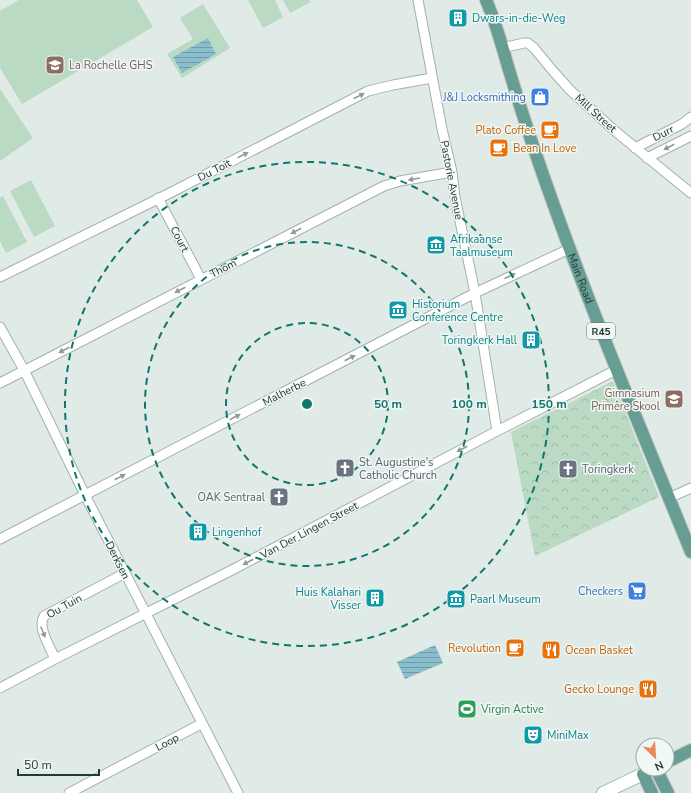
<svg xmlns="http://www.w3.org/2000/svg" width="691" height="793" font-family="'Nunito Sans',sans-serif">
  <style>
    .forest { fill: url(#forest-crowns) }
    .garden { fill: #badac4 }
    .water { fill: url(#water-rules) }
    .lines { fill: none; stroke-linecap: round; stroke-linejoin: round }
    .street-casing { stroke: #a3b1ad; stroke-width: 11 }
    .secondary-casing { stroke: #a0b5ae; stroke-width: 14 }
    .primary-casing { stroke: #bdc4c2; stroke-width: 14 }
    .street { stroke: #fff; stroke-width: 9 }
    .secondary { stroke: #fff; stroke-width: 12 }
    .primary { stroke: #679d92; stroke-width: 12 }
    .oneway { fill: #909c9a }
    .ring { fill: none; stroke: #0f766e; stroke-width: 2; stroke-dasharray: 7 5 }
    .labels { text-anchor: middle; stroke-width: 3; stroke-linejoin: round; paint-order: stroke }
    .shield { fill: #f0f7f4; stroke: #60726e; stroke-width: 1 }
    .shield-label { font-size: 10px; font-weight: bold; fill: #223934 }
    .culture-label { font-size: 11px; fill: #0d838f; stroke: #f0f7f4; text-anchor: start }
    .education-label { font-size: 11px; fill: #785e54; stroke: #f0f7f4; text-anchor: start }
    .shop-label { font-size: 11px; fill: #366cbe; stroke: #f0f7f4; text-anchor: end }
    .street-label { font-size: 11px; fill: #223934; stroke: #f0f7f4 }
    .food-label { font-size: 11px; fill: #c56008; stroke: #f0f7f4; text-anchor: end }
    .worship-label { font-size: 11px; fill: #5b616d; stroke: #f0f7f4; text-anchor: start }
    .leisure-label { font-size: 11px; fill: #27864d; stroke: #f0f7f4; text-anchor: start }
    .centre { fill: #0f766e; stroke: #f0f7f4; stroke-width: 2 }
    .ring-label { font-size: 12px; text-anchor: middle; font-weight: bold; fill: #0f766e; stroke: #f0f7f4; stroke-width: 3; stroke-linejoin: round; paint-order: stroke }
  </style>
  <defs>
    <pattern id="forest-crowns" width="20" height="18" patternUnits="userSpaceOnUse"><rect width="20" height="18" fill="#badac4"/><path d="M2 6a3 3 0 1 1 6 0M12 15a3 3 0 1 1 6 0" fill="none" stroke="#a0bca9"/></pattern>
    <pattern id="water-rules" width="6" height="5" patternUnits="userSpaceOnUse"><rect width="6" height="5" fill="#8bbecc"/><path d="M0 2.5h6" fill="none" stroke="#719ba6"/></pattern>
  </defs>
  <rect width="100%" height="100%" fill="#e0eae6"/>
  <path class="forest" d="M 613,381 L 659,497 L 535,556 L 511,432 Z"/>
  <path class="garden" d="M 19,0 L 137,0 L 153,27 L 22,104 L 0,68 L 0,11 Z
    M 248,0 L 275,0 L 283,17 L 263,28 Z
    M 283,0 L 309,0 L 311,2 L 290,13 Z
    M 203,4 L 230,48 L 182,78 L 167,54 L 193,39 L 180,18 Z
    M 0,89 L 33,138 L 0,161 Z
    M 31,180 L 55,226 L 34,237 L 10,191 Z
    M 3,196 L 27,242 L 6,253 L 0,241 L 0,197 Z"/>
  <path class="water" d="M 208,38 L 216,54 L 182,73 L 173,57 Z
    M 435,645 L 443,663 L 405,679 L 397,662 Z"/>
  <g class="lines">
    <defs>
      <path id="street" d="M 418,0 L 442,129 L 452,172 L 455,197 L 475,293 L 497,431
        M 502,48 L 524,43 L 528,43 L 534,48 L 553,71 L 570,90 L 615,131 L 691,193
        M 635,148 L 682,124 L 691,117
        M 647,158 L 691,136
        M 158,198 L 201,279
        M 0,277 L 168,194 L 368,91 L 393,85 L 432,78
        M 0,327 L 24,370 L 85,495 L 238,793
        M 0,383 L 384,186 L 400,181 L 452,172
        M 669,498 L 691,488
        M 0,539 L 475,293 L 569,249
        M 55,659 C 50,646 37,628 44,616 L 125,573
        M 0,688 L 55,659 L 232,570 L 497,431 L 616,370
        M 69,793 L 201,724"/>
      <path id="secondary" d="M 603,793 L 643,774"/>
      <g id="primary">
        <path id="s1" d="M 486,0 C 498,27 504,55 513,83 C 525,123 539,164 553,203 C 595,321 644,436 691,552"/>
        <path d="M 667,762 L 691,750"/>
        <path d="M 656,769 L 668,793"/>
        <path d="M 652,793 L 643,774 L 653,769"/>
      </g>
    </defs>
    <use href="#street" class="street-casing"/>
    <use href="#secondary" class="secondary-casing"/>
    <use href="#primary" class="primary-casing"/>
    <use href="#street" class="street"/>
    <use href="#secondary" class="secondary"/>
    <use href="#primary" class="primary"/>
  </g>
  <defs><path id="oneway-solid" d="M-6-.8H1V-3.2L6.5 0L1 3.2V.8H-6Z"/></defs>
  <g class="oneway">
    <use href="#oneway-solid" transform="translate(359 96) rotate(-27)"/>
    <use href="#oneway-solid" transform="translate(669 147) rotate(153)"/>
    <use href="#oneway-solid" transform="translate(243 155) rotate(-27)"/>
    <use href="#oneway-solid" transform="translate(414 179) rotate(170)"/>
    <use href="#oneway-solid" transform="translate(296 231) rotate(153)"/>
    <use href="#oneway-solid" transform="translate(510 276) rotate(-25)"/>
    <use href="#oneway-solid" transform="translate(180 290) rotate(153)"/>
    <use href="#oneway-solid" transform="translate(64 350) rotate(153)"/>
    <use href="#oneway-solid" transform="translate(350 358) rotate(-27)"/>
    <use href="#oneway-solid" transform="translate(235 417) rotate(-27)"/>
    <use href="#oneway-solid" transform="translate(462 449) rotate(152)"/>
    <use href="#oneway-solid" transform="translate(120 477) rotate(-27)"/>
    <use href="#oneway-solid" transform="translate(248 562) rotate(152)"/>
    <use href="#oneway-solid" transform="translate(43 632) rotate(68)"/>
  </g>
  <g class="ring">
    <circle cx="307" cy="404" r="81"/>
    <circle cx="307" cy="404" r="162"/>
    <circle cx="307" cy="404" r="242"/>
  </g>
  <defs>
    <symbol id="building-square" viewBox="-11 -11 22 22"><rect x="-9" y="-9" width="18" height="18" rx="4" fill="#0f9aa8" stroke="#f0f7f4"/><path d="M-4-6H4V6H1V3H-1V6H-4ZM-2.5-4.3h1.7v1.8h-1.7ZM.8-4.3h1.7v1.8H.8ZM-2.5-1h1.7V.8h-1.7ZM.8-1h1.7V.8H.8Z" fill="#fff"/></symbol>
    <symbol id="school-square" viewBox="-11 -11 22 22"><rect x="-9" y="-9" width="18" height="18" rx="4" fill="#8d6e63" stroke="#f0f7f4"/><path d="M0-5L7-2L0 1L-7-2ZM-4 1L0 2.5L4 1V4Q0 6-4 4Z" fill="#fff"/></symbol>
    <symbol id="shop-square" viewBox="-11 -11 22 22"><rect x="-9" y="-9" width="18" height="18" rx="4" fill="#3f7fe0" stroke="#f0f7f4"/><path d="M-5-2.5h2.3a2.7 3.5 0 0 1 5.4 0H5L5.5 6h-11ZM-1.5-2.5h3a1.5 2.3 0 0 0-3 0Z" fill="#fff"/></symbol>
    <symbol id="cafe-square" viewBox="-11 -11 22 22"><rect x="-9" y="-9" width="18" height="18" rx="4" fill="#e8710a" stroke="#f0f7f4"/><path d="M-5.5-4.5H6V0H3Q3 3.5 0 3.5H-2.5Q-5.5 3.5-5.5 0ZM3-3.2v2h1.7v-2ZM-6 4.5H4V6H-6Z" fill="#fff"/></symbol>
    <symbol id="museum-square" viewBox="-11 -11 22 22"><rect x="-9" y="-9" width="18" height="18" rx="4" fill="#0f9aa8" stroke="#f0f7f4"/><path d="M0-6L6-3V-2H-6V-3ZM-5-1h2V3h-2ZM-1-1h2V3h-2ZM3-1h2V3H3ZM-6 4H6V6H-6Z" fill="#fff"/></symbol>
    <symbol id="church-square" viewBox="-11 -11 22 22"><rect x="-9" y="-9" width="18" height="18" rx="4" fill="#6b7280" stroke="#f0f7f4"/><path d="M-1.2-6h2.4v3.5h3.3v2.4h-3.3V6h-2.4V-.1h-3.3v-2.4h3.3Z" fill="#fff"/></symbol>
    <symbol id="supermarket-square" viewBox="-11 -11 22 22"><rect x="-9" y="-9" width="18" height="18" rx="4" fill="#3f7fe0" stroke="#f0f7f4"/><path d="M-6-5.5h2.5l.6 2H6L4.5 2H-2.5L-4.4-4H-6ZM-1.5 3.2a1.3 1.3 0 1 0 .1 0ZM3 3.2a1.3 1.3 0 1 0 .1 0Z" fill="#fff"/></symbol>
    <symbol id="restaurant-square" viewBox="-11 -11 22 22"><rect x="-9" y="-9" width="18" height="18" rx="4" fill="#e8710a" stroke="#f0f7f4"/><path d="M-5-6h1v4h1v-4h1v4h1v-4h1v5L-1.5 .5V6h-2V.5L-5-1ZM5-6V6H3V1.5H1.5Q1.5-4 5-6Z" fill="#fff"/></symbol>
    <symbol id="stadium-square" viewBox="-11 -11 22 22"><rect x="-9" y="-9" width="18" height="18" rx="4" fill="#2e9e5b" stroke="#f0f7f4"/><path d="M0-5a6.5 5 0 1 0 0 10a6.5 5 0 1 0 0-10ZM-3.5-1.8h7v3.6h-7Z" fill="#fff"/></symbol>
    <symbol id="theatre-square" viewBox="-11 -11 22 22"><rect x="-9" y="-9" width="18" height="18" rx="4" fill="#0f9aa8" stroke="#f0f7f4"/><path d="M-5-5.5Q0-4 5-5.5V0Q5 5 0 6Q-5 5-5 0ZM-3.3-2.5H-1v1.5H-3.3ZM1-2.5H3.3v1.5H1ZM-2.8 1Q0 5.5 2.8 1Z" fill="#fff"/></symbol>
  </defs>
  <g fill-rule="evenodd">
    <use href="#building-square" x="447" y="7" width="22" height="22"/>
    <use href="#school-square" x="44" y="54" width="22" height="22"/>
    <use href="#shop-square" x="529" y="86" width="22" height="22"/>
    <use href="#cafe-square" x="539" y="119" width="22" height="22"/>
    <use href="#cafe-square" x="488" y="137" width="22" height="22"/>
    <use href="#museum-square" x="425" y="234" width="22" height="22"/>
    <use href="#museum-square" x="387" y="299" width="22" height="22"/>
    <use href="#building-square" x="520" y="329" width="22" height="22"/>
    <use href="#school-square" x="663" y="388" width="22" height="22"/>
    <use href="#church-square" x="334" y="457" width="22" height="22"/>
    <use href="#church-square" x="557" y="458" width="22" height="22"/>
    <use href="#church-square" x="268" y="486" width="22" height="22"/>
    <use href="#building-square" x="187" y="521" width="22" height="22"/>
    <use href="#supermarket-square" x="626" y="580" width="22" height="22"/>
    <use href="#building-square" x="364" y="587" width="22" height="22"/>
    <use href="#museum-square" x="445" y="588" width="22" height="22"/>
    <use href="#cafe-square" x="504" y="637" width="22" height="22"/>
    <use href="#restaurant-square" x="540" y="639" width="22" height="22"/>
    <use href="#restaurant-square" x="637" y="678" width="22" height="22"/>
    <use href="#stadium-square" x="456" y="698" width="22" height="22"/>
    <use href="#theatre-square" x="522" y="724" width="22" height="22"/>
  </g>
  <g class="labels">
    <rect class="shield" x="587" y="323" width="28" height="16" rx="3"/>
    <g class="shield-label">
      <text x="601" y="335">R45</text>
    </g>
    <g class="culture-label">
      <text x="472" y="22">Dwars-in-die-Weg</text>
      <text x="450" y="243">Afrikaanse<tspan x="450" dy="13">Taalmuseum</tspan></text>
      <text x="412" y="308">Historium<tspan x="412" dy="13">Conference Centre</tspan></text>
      <text x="517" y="344" text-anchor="end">Toringkerk Hall</text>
      <text x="212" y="536">Lingenhof</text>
      <text x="361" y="596" text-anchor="end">Huis Kalahari<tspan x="361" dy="13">Visser</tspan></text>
      <text x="470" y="603">Paarl Museum</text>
      <text x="547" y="739">MiniMax</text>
    </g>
    <g class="education-label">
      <text x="69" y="69">La Rochelle GHS</text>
      <text x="660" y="397" text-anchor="end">Gimnasium<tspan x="660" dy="13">Primêre Skool</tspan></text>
    </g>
    <g class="shop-label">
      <text x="526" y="101">J&amp;J Locksmithing</text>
      <text x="623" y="595">Checkers</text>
    </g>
    <g class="street-label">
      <text transform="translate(596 113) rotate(42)" y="4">Mill Street</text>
      <text transform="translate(663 133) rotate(-27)" y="4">Durr</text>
      <text transform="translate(214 170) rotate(-27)" y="4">Du Toit</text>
      <text transform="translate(452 180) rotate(79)" y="4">Pastorie Avenue</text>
      <text transform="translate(180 239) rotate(62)" y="4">Court</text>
      <text transform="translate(223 268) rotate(-27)" y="4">Thom</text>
      <text dy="4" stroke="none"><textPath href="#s1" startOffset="294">Main Road</textPath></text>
      <text transform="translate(284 392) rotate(-27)" y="4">Malherbe</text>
      <text transform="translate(309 530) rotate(-28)" y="4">Van Der Lingen Street</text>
      <text transform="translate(118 560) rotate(63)" y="4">Derksen</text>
      <text transform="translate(64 606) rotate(-29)" y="4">Ou Tuin</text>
      <text transform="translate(167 742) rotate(-28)" y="4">Loop</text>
    </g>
    <g class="food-label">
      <text x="536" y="134">Plato Coffee</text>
      <text x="513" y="152" text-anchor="start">Bean In Love</text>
      <text x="501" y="652">Revolution</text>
      <text x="565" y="654" text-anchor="start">Ocean Basket</text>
      <text x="634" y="693">Gecko Lounge</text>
    </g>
    <g class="worship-label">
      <text x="359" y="466">St. Augustine's<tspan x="359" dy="13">Catholic Church</tspan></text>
      <text x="582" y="473">Toringkerk</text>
      <text x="265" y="501" text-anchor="end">OAK Sentraal</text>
    </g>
    <g class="leisure-label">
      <text x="481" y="713">Virgin Active</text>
    </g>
  </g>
  <circle cx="307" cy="404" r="6" class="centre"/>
  <g class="ring-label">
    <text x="388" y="408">50 m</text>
    <text x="469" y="408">100 m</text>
    <text x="549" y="408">150 m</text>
  </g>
  <g transform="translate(655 757) rotate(155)"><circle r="19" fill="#f0f7f4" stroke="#9eaba7"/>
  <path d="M0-3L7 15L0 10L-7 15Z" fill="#e9895f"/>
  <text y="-6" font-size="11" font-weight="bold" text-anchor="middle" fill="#223934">N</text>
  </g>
  <path d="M18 769v6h81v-6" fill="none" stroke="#223934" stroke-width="2"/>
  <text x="24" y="769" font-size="12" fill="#223934" stroke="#f0f7f4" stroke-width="3" paint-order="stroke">50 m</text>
</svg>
